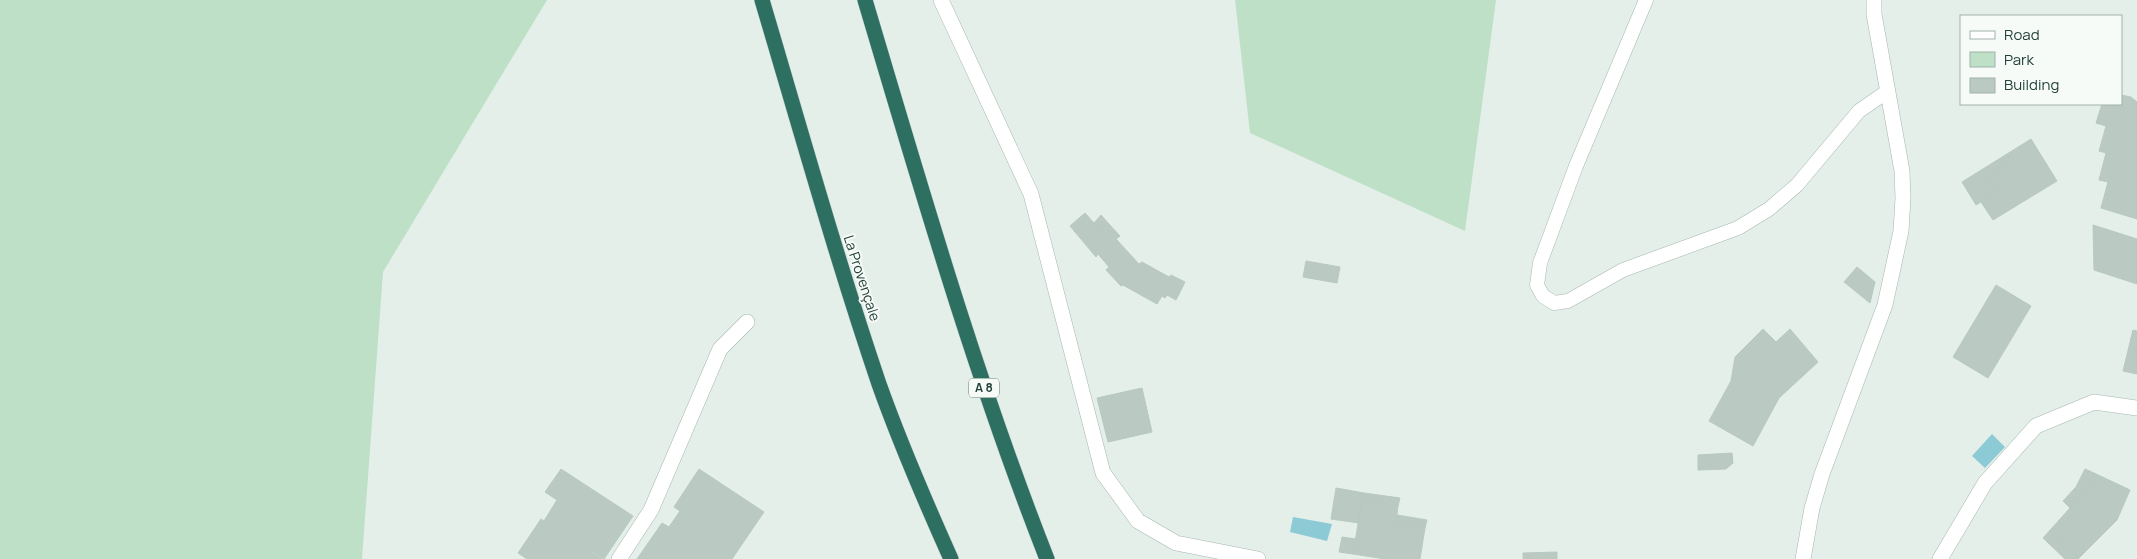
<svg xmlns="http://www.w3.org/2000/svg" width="2137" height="559" font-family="Manrope,sans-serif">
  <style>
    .green { fill: #bde0c7 }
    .water { fill: #8ccad5 }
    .building { fill: #bacac3; stroke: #b7c9c1 }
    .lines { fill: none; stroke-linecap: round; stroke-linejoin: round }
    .lane-casing { stroke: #a7b7b1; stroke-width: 15 }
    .street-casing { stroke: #a7b7b1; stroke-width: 16 }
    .highway-casing { stroke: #c1cac8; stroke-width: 16 }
    .lane { stroke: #fff; stroke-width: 14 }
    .street { stroke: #fff; stroke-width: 15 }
    .highway { stroke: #2d6f61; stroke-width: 15 }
    .labels { text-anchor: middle; stroke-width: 4; stroke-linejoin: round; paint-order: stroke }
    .shield { fill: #f6fbf8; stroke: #627972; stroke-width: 1 }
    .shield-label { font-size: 12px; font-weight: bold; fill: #234139 }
    .street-label { font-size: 14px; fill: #234139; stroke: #f6fbf8 }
  </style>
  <rect width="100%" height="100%" fill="#e5efea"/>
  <path class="green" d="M 0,0 L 547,0 L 383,272 L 362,559 L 0,559 Z
    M 1235,0 L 1496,0 L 1465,231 L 1250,133 Z"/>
  <path class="water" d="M 1992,434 L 2005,447 L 1985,468 L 1972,456 Z
    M 1293,517 L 1332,524 L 1327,541 L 1290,532 Z"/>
  <path class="building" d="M 2121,95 L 2131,97 L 2137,102 L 2137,219 L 2101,208 L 2108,182 L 2099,180 L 2106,153 L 2099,151 L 2106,126 L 2096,123 L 2102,104 L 2121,104 Z
    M 2031,139 L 2057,181 L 1993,220 L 1981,202 L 1998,191 L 1987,175 L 2011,160 L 2007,154 Z
    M 2007,154 L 2011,160 L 1987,175 L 1998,191 L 1976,205 L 1962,182 Z
    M 1085,213 L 1100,230 L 1108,223 L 1120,236 L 1116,239 L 1139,264 L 1142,262 L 1169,277 L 1171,275 L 1185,282 L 1176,300 L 1167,295 L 1165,298 L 1162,296 L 1157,304 L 1123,285 L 1121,286 L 1106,270 L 1109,267 L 1098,254 L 1096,257 L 1070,226 Z
    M 1101,215 L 1108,223 L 1100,230 L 1094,223 Z
    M 2093,225 L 2137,239 L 2137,284 L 2094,270 Z
    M 1306,261 L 1340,267 L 1337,283 L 1303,277 Z
    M 1857,267 L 1875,282 L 1870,303 L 1844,282 Z
    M 1996,285 L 2031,306 L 1988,378 L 1953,357 Z
    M 1763,329 L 1776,342 L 1790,329 L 1818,362 L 1779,398 L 1753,446 L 1709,421 L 1731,381 L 1735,357 Z
    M 2133,330 L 2137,331 L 2137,374 L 2123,371 Z
    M 1142,388 L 1152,432 L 1108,442 L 1097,398 Z
    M 1732,453 L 1733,463 L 1726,469 L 1698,470 L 1698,455 Z
    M 561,469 L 633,516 L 604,559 L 544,521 L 557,500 L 545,492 Z
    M 699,469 L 764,512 L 732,559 L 637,559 L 662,523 L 669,527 L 680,511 L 674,507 Z
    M 2085,469 L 2094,473 L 2086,491 L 2070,508 L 2063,501 L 2076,487 Z
    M 2094,473 L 2130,490 L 2117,520 L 2078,559 L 2060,542 L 2083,520 L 2070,508 L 2086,491 Z
    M 1336,488 L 1364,493 L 1359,523 L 1331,519 Z
    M 1364,493 L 1400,498 L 1398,506 L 1362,500 Z
    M 1362,500 L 1398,506 L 1396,524 L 1425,528 L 1420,559 L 1385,559 L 1353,554 Z
    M 2070,508 L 2083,520 L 2060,542 L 2078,559 L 2065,559 L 2043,538 Z
    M 1397,515 L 1427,520 L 1425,528 L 1396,524 Z
    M 541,519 L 544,521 L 602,559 L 527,559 L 518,553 Z
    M 1342,537 L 1355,539 L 1353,554 L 1339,552 Z
    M 1557,552 L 1557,559 L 1523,559 L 1523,553 Z"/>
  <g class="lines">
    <defs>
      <path id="lane" d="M 1646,0 L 1576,166 L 1540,263 L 1537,285 L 1543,296 L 1554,303 L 1568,301 L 1623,270 L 1738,228 L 1769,209 L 1797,185 L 1859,111 L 1888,91"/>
      <path id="street" d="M 941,0 L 1031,194 L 1103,473 L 1138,521 L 1176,543 L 1258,559
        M 619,559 L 651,510 L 720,349 L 747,322
        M 1803,559 L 1812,508 L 1822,474 L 1885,305 L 1901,231 L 1903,198 L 1902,171 L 1874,14 L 1874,0
        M 1940,559 L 1985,483 L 2036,426 L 2094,402 L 2137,408"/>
      <path id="highway" d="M 762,0 C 800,128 836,257 879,384 C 900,443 925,501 951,559
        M 865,0 C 921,188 975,376 1047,559"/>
    </defs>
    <use href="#lane" class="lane-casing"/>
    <use href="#street" class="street-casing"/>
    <use href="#highway" class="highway-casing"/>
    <use href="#lane" class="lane"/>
    <use href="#street" class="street"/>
    <use href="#highway" class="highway"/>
  </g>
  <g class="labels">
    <rect class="shield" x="969" y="378.5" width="30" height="19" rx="4"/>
    <g class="shield-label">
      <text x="984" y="392">A 8</text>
    </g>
    <g class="street-label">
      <text transform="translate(862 278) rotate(72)" y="5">La Provençale</text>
    </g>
  </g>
  <rect x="1960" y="15" width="162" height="90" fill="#f6fbf8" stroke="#a2b1ac"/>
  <rect x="1970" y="31" width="25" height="8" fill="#ffffff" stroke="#a2b1ac"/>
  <text x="2004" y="40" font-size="15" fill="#234139">Road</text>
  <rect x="1970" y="52" width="25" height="15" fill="#bde0c7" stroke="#a2b1ac"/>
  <text x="2004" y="65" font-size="15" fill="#234139">Park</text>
  <rect x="1970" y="78" width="25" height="15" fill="#bacac3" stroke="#a2b1ac"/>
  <text x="2004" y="90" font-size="15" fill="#234139">Building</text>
</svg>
